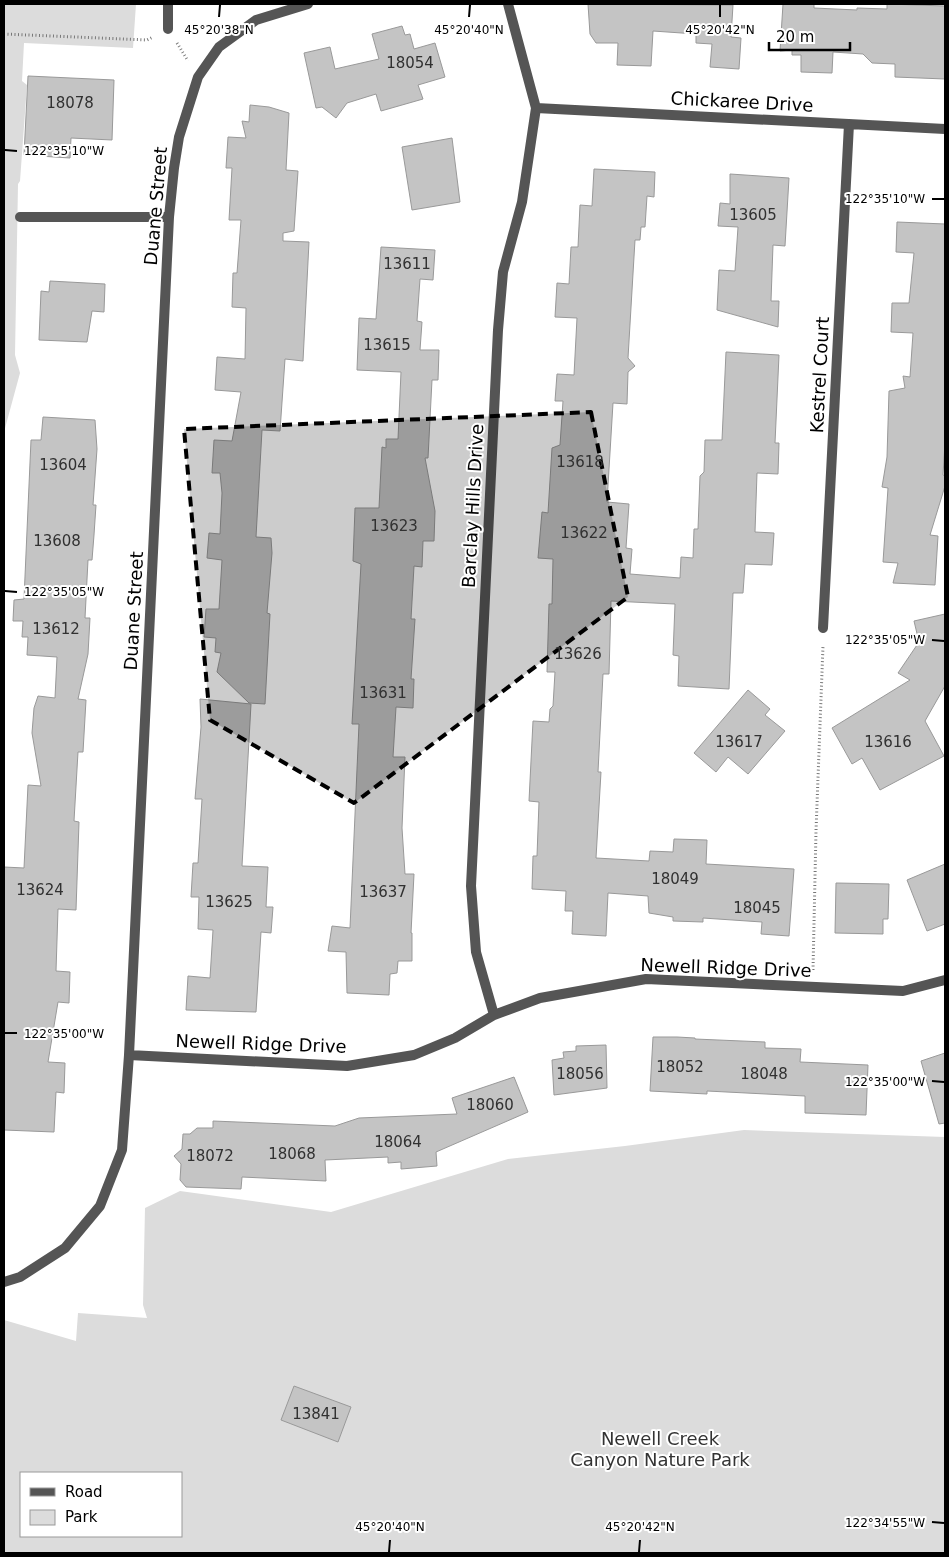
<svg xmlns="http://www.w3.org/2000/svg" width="949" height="1557" font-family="'DejaVu Sans',sans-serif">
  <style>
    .green { fill: #dcdcdc; fill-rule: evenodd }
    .building { fill: #c4c4c4; stroke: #999 }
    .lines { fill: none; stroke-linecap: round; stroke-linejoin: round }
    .path { stroke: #777; stroke-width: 3; stroke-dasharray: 1 2.5; stroke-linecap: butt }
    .minor { stroke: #555; stroke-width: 10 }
    .marked { fill: #000; fill-opacity: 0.2; stroke: #000; stroke-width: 4; stroke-dasharray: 10 6; stroke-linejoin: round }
    .ticks { fill: none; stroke: #000; stroke-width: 2 }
    .labels { text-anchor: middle; stroke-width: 4; stroke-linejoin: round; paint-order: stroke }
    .number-label { font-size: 15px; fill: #313131 }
    .street-label { font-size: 18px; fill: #000; stroke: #fff }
    .park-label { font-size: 18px; fill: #333; stroke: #fff }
    .ticks-label { font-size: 12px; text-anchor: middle; fill: #000; stroke: #fff; stroke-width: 4; stroke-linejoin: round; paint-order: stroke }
  </style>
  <rect width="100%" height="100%" fill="#fff"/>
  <path class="green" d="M 4,4 L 136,4 L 133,48 L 24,43 L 22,81 L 27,85 L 20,181 L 18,184 L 15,355 L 20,373 L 4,432 Z
    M 744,1130 L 945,1137 L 945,1553 L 4,1553 L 4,1320 L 76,1341 L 78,1313 L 147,1318 L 143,1305 L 145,1208 L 180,1191 L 331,1212 L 508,1159 L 625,1146 ZM 21,1473 L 181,1473 L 181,1536 L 21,1536 Z"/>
  <path class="building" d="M 588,4 L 733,5 L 731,37 L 741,38 L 739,69 L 710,67 L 712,44 L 696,43 L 696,34 L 653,31 L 651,66 L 617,65 L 618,43 L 596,43 L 590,34 Z
    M 783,4 L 814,4 L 814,8 L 857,10 L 857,8 L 887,9 L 887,4 L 945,6 L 945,79 L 895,77 L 895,64 L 872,63 L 863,54 L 833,52 L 832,73 L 801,72 L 801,55 L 792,55 L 792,50 L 780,51 Z
    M 402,26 L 405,35 L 410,34 L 414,49 L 435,43 L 445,77 L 418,85 L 423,99 L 381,111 L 376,94 L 347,103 L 336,118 L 322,107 L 316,108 L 304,53 L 330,47 L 335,69 L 379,59 L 372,34 Z
    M 28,76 L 114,80 L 112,140 L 71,138 L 70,158 L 24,155 Z
    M 250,105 L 269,107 L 289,113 L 286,170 L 298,171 L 294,231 L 283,233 L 283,241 L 309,242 L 303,361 L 285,359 L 280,431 L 262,430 L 256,537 L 271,538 L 272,553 L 267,613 L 270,614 L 265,704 L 249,703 L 217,672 L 221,653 L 215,652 L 216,638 L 204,637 L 206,609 L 219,609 L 222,560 L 207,558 L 209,533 L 220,534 L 222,493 L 220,473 L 212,473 L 214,440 L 232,441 L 241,392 L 215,390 L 217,357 L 245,359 L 246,308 L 232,307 L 233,273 L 237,273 L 241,220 L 229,220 L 232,168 L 226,168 L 228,137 L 246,138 L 242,121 L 249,122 Z
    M 452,138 L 460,202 L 412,210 L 402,147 Z
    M 594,169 L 655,172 L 654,197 L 647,196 L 645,227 L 641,227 L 640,240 L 635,240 L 628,358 L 635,366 L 628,372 L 627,404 L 613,403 L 607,502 L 629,504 L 626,548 L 632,549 L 630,574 L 680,578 L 681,557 L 693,558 L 694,529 L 698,529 L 700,476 L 704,472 L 705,440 L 722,440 L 726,352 L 779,355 L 775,443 L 779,443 L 778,474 L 757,473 L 755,532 L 774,533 L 772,565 L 745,564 L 743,593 L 733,593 L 729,689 L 678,686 L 679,656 L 673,655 L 675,604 L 611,601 L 609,674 L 603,674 L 598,772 L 601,772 L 596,858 L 649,861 L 650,851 L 673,852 L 674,839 L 707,840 L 706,864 L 794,869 L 789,936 L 761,934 L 762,922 L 703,918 L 703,922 L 673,921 L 673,917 L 649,913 L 648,896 L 608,893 L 606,936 L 572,934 L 573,911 L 565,911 L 566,891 L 532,889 L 533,856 L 537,856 L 539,802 L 529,801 L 533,721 L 549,722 L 550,709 L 553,706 L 555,672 L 547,672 L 549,604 L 552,604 L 553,559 L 538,558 L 542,512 L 548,513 L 552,448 L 560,445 L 563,401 L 555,401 L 557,374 L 574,375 L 577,318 L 555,317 L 557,283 L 569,284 L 571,247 L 578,247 L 580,205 L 592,206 Z
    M 730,174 L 789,178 L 785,246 L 773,245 L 771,301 L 779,301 L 778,327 L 717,310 L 719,270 L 735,271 L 738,227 L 718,226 L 720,203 L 730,204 Z
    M 897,222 L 945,224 L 945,443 L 943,475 L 945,476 L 945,486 L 930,535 L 938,536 L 935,585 L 893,583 L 898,563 L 883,562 L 888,488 L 882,487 L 887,457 L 889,391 L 905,388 L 903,376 L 910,377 L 913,333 L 891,332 L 892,303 L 909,303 L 914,253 L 896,252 Z
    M 381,247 L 435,250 L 433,280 L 420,279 L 417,321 L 422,322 L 420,350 L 439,350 L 438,380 L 432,380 L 428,458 L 425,458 L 435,511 L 434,541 L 423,541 L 422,567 L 414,566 L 411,619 L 415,619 L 411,679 L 414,679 L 413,708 L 396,707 L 393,757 L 405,757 L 402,828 L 405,874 L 414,874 L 411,933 L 412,933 L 412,961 L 398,961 L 397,973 L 390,974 L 389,995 L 347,993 L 346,952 L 328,951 L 332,926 L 350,928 L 359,724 L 352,724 L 361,564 L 353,561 L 355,508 L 379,508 L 382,447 L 386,448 L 386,439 L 398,439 L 401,372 L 357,370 L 359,318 L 376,319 Z
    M 50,281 L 105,284 L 104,312 L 92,311 L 87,342 L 39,340 L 41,291 L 49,292 Z
    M 43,417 L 95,420 L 97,449 L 93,505 L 96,505 L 94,535 L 92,560 L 88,560 L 85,618 L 90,618 L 88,654 L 78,699 L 86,700 L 83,752 L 78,752 L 74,821 L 79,822 L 76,910 L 58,909 L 56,971 L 70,972 L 69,1003 L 58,1002 L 48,1062 L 65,1063 L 64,1093 L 56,1092 L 54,1132 L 4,1130 L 4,867 L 24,868 L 28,785 L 41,786 L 32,733 L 34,708 L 38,696 L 55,698 L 57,657 L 27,655 L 28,637 L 22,637 L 23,621 L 13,621 L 14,600 L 24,599 L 31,440 L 41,440 Z
    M 945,614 L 945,686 L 925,721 L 944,756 L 880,790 L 862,758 L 852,764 L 832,728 L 910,680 L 898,673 L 919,642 L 914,621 Z
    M 748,690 L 770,709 L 765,715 L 785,731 L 748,774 L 728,757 L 716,772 L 694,753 Z
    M 200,699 L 251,704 L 242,866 L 268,867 L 266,907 L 273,907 L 271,933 L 261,932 L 256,1012 L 186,1010 L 188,976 L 210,978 L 213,930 L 198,929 L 199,897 L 191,897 L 193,863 L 198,863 L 202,799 L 195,799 L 201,727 Z
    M 945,864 L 945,924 L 927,931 L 907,880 Z
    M 836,883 L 889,884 L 888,919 L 883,919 L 883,934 L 835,933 Z
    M 653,1037 L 677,1037 L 695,1038 L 695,1039 L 765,1042 L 765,1048 L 801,1049 L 800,1062 L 868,1065 L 866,1115 L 805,1113 L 805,1096 L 707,1091 L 707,1094 L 650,1091 Z
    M 606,1045 L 607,1088 L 554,1095 L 552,1060 L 564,1058 L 563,1052 L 576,1051 L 576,1046 Z
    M 945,1053 L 945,1123 L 939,1124 L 921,1061 Z
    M 514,1077 L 528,1112 L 436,1152 L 437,1166 L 401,1169 L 401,1162 L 388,1163 L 388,1157 L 325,1160 L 326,1181 L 242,1177 L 241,1189 L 186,1187 L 180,1180 L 181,1164 L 174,1156 L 182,1149 L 183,1134 L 190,1134 L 197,1128 L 213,1128 L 213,1121 L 335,1126 L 359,1118 L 457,1114 L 452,1098 Z
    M 294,1386 L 351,1407 L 338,1442 L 281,1420 Z"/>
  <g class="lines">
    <path class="path" d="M 4,34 L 147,40 L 153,37
      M 177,43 L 188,61
      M 813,970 L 816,831 L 823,646"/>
    <path class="minor" d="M 168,29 L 168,4
      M 536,108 L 945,129
      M 20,217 L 169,217
      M 823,628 L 849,124
      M 494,1015 L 476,952 L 471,886 L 498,330 L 503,272 L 522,202 L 536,108 L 508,4
      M 129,1055 L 347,1066 L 414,1055 L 455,1038 L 494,1015 L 540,998 L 646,979 L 903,991 L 945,980
      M 4,1282 L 20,1277 L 65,1248 L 100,1206 L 122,1150 L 129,1055 L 169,217 L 174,168 L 179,137 L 198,77 L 219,47 L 256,20 L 308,4"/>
  </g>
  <path class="marked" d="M 591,412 L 628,597 L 354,803 L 210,720 L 184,429 Z"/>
  <path class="ticks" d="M 219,17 L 220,5M 469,17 L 470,5M 720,17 L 720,5M 5,150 L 17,151M 932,199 L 944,199M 5,591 L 17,592M 932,640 L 944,641M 5,1033 L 17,1033M 932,1081 L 944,1082M 932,1522 L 944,1523M 389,1552 L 390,1540M 639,1552 L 640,1540"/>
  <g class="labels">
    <g class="number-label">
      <text x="410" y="68">18054</text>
      <text x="70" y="108">18078</text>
      <text x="753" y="220">13605</text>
      <text x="407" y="269">13611</text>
      <text x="387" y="350">13615</text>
      <text x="580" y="467">13618</text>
      <text x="63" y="470">13604</text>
      <text x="394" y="531">13623</text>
      <text x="584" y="538">13622</text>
      <text x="57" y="546">13608</text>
      <text x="56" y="634">13612</text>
      <text x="578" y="659">13626</text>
      <text x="383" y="698">13631</text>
      <text x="739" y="747">13617</text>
      <text x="888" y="747">13616</text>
      <text x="675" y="884">18049</text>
      <text x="40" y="895">13624</text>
      <text x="383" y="897">13637</text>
      <text x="229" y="907">13625</text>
      <text x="757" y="913">18045</text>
      <text x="680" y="1072">18052</text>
      <text x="580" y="1079">18056</text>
      <text x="764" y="1079">18048</text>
      <text x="490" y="1110">18060</text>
      <text x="398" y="1147">18064</text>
      <text x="292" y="1159">18068</text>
      <text x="210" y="1161">18072</text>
      <text x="316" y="1419">13841</text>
    </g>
    <g class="street-label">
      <text transform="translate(742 102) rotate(3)" y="6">Chickaree Drive</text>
      <text transform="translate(156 206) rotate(-85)" y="6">Duane Street</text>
      <text transform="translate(820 375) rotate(-87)" y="6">Kestrel Court</text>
      <text transform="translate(473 506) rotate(-87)" y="6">Barclay Hills Drive</text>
      <text transform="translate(134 611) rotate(-87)" y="6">Duane Street</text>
      <text transform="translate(726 968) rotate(2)" y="6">Newell Ridge Drive</text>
      <text transform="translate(261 1044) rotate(2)" y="6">Newell Ridge Drive</text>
    </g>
    <g class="park-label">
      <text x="660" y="1445">Newell Creek<tspan x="660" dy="21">Canyon Nature Park</tspan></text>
    </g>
  </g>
  <g class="ticks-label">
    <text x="219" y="34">45°20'38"N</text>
    <text x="469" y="34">45°20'40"N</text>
    <text x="720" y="34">45°20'42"N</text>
    <text x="64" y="155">122°35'10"W</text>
    <text x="885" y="203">122°35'10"W</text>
    <text x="64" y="596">122°35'05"W</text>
    <text x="885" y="644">122°35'05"W</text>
    <text x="64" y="1038">122°35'00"W</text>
    <text x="885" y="1086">122°35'00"W</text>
    <text x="885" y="1527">122°34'55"W</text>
    <text x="390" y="1531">45°20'40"N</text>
    <text x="640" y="1531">45°20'42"N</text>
  </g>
  <rect width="949" height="1557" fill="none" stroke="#000000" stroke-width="10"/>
  <rect x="20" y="1472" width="162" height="65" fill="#ffffff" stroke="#999999"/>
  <rect x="30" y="1488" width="25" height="8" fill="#555555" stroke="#999999"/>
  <text x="65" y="1497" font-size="15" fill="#000000">Road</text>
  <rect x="30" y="1510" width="25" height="15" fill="#dcdcdc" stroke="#999999"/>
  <text x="65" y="1522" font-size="15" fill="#000000">Park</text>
  <path d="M769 42v8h81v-8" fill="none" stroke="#000000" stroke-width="2.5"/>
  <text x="776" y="42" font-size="15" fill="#000000" stroke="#ffffff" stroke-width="4" paint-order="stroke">20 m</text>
</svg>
